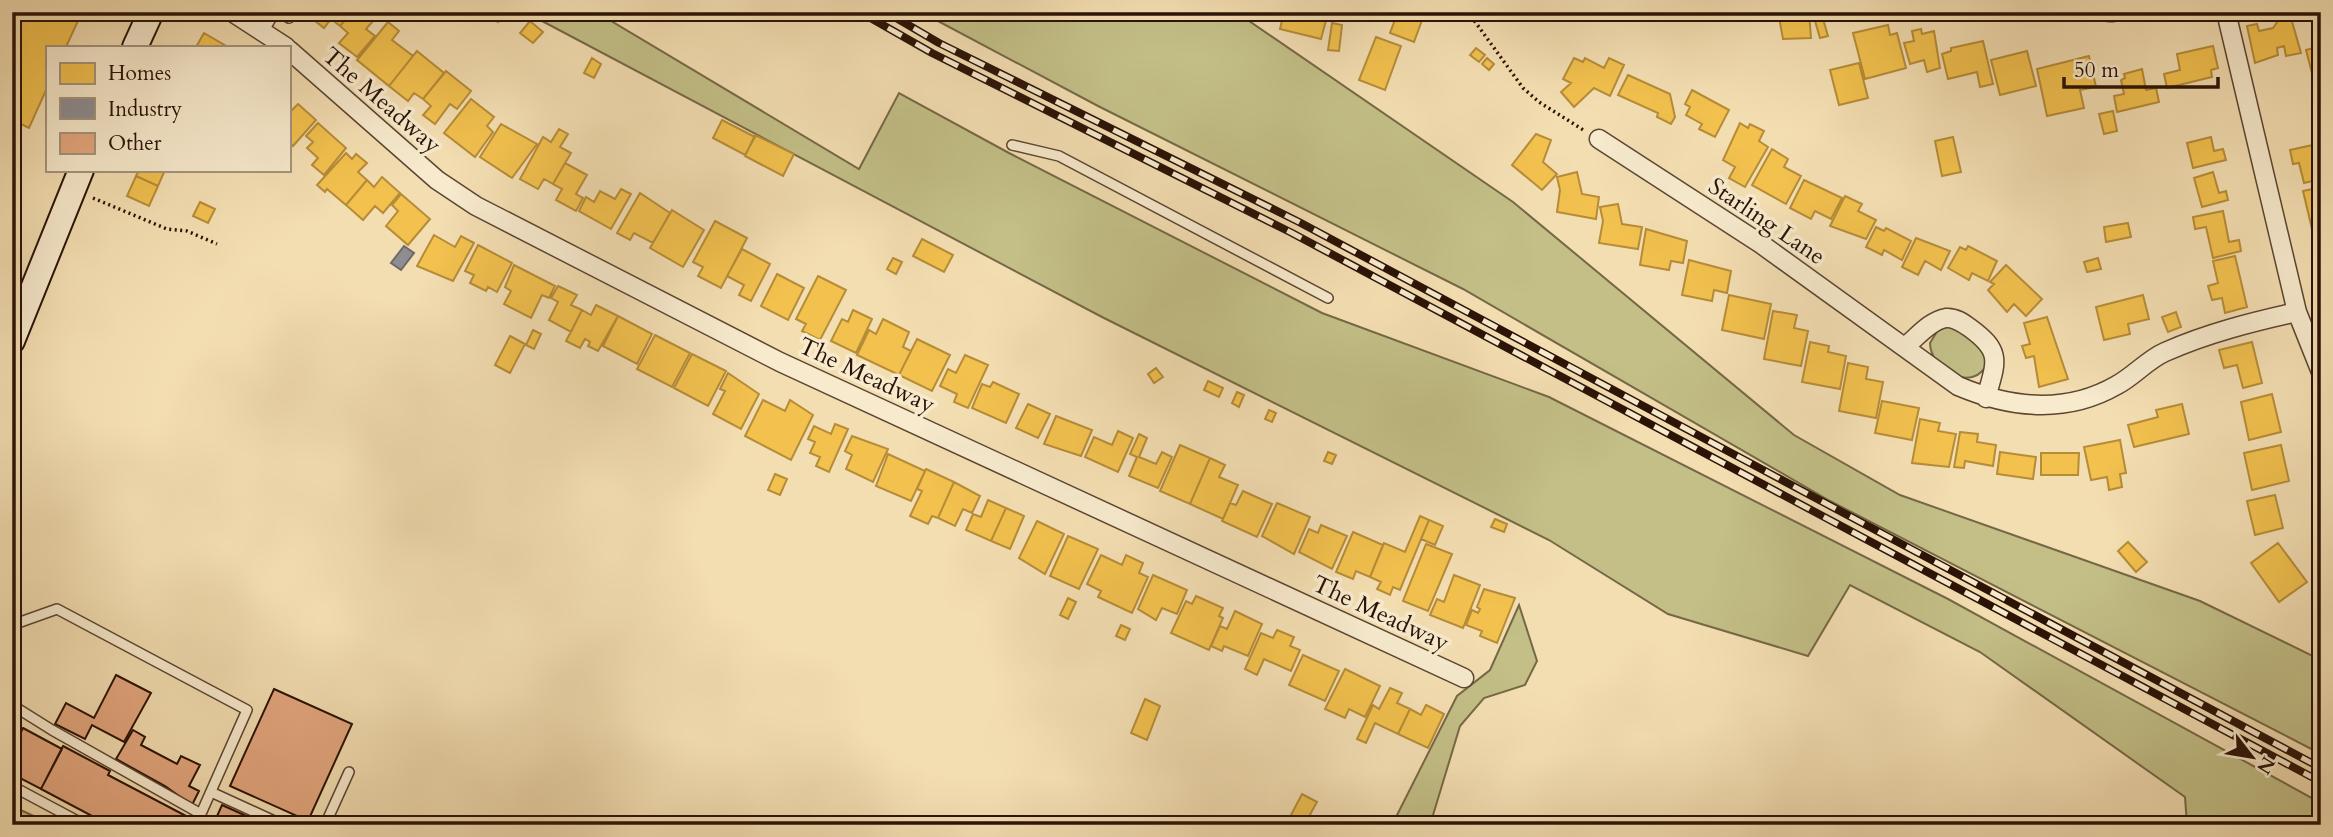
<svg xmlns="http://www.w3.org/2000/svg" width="2333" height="837" font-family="Cardo,serif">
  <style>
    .green { fill: #c3bf87; stroke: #766846; stroke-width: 2 }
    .homes { fill: #f2c14e; stroke: #b68c38; stroke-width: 2 }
    .industry { fill: #8d8d92; stroke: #6f6868; stroke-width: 2 }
    .building { fill: #e3a67e; stroke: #2a1206; stroke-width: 2 }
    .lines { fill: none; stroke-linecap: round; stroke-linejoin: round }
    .lane-casing { stroke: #5c4531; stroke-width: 12 }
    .street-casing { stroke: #5c4531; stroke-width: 21 }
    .secondary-casing { stroke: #2a1206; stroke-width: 28 }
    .path { stroke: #2a1206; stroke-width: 3.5; stroke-dasharray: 2 3.5; stroke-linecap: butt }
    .lane { stroke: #f7eacd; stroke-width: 9 }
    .street { stroke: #f7eacd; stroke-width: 18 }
    .secondary { stroke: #f7eacd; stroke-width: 24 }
    .rail-casing { stroke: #2a1206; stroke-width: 8 }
    .rail { stroke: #f7eacd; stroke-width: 5; stroke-dasharray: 16; stroke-linecap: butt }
    .labels { text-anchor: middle; stroke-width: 7; stroke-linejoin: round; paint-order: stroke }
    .street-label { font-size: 24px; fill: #2a1206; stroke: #f7eacd }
  </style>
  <rect width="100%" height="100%" fill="#f3deb2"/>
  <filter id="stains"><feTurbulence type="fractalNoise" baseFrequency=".00286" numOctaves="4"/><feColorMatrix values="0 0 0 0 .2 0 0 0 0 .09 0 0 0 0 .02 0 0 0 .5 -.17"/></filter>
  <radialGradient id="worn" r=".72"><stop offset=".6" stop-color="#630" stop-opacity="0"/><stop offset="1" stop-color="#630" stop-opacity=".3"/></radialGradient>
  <path class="green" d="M 525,12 L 596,12 L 859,169 L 899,93 L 1009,153 L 1322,313 L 1549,397 L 1948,599 L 2321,803 L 2321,825 L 2187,825 L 2185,797 L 1980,652 L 1850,585 L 1808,656 L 1668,614 L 1549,540 L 1102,317 Z
    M 921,12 L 1236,12 L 1513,202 L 1794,435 L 1900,495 L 2200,601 L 2321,660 L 2321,754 L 1830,501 L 1463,289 L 1098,106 Z
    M 1947,325 C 1965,329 1982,345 1988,362 C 1974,395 1930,370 1930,343 L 1938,330 Z
    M 1519,605 L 1537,661 L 1525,685 L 1484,698 L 1460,726 L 1430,825 L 1392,825 L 1457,696 L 1490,670 Z
    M 12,806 L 53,825 L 12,825 Z"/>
  <path class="homes" d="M 82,12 L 66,47 L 47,47 L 47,88 L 29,128 L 12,120 L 12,12 Z
    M 352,12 L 340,26 L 331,19 L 324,28 L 305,13 Z
    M 352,12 L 379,14 L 366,29 L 375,36 L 357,57 L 339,43 L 348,33 L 340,26 Z
    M 495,12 L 505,12 L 498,22 L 491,17 Z
    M 1284,12 L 1328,13 L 1321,39 L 1280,29 Z
    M 1393,12 L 1425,12 L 1414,42 L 1390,33 L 1397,14 Z
    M 1709,12 L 1721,12 L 1721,17 L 1709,17 Z
    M 1778,12 L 1809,12 L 1811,38 L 1783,39 Z
    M 1821,12 L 1828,36 L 1820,38 L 1813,14 Z
    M 2291,18 L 2301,53 L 2286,56 L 2284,46 L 2277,48 L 2278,55 L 2255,63 L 2247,26 L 2257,24 L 2259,31 L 2273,28 L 2278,21 Z
    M 530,21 L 543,32 L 533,43 L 520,33 Z
    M 388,22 L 399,31 L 392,40 L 413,56 L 389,86 L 357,60 Z
    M 1332,23 L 1342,25 L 1339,51 L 1328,50 Z
    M 1888,25 L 1890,35 L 1897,33 L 1906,68 L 1865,79 L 1853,33 Z
    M 1921,29 L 1922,34 L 1934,31 L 1940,68 L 1927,72 L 1924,60 L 1910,64 L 1904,43 L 1914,41 L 1912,31 Z
    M 204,33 L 228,47 L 196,47 Z
    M 1376,37 L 1401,46 L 1385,90 L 1359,80 Z
    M 1983,41 L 1993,84 L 1980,87 L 1977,72 L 1948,79 L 1942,54 L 1951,51 L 1951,48 Z
    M 2213,46 L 2218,68 L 2211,70 L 2212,77 L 2167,88 L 2164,74 L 2180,70 L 2177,54 Z
    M 2321,46 L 2321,80 L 2314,81 L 2306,50 Z
    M 1476,48 L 1485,55 L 1479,62 L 1470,55 Z
    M 417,51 L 444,73 L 423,99 L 414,93 L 408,101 L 389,86 Z
    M 2027,51 L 2036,86 L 2000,95 L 1991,60 Z
    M 2089,56 L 2096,87 L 2080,90 L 2084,108 L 2047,116 L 2037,69 Z
    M 592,58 L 601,64 L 594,78 L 584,73 Z
    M 1487,58 L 1494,64 L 1489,70 L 1482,64 Z
    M 1574,58 L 1583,62 L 1585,58 L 1604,68 L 1609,58 L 1624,65 L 1610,96 L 1594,88 L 1574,107 L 1561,92 L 1571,83 L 1563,79 Z
    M 1859,63 L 1868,98 L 1839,105 L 1830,70 Z
    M 2142,69 L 2146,90 L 2156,88 L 2159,102 L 2117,112 L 2114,96 L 2124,94 L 2121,80 L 2125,78 L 2124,74 Z
    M 446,71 L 471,91 L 457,109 L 450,104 L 435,124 L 423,115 L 431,106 L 423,99 Z
    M 1628,75 L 1670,94 L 1675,117 L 1671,124 L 1657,117 L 1658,113 L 1618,95 Z
    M 1692,90 L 1729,110 L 1715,137 L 1699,129 L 1702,124 L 1686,115 L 1690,107 L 1685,104 Z
    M 471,99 L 494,117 L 487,126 L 493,132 L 475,157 L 444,133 Z
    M 298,104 L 316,120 L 293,146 L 289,142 L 289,109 L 291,111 Z
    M 2113,111 L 2117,131 L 2104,134 L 2099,114 Z
    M 722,120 L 755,137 L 745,155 L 713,138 Z
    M 318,123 L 346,148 L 324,175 L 312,165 L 318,158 L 307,148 L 313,142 L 306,136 Z
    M 1740,123 L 1748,128 L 1750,124 L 1764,131 L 1759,141 L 1768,147 L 1745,187 L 1729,178 L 1735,167 L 1723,160 Z
    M 501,124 L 537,144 L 512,178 L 480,157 Z
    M 559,129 L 568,134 L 560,147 L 571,153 L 553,184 L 544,179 L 538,189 L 520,179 L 543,137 L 551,142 Z
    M 1536,134 L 1551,140 L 1543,162 L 1557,174 L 1542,190 L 1512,165 Z
    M 755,135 L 794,154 L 783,176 L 745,156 Z
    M 1953,137 L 1961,172 L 1942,176 L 1935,141 Z
    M 2211,137 L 2214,151 L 2223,149 L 2226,160 L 2193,168 L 2187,143 Z
    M 2317,144 L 2321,179 L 2304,183 L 2299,163 L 2293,164 L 2290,150 Z
    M 1772,149 L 1788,159 L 1784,167 L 1801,176 L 1786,204 L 1752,185 Z
    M 346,153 L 352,159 L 356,154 L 367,163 L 358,172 L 367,180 L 346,205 L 327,189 L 325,192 L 317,185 Z
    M 565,163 L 587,175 L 576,194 L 583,198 L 576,211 L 556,200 L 562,189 L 553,184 Z
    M 139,170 L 165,170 L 158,186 L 136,176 Z
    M 1577,172 L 1582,194 L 1599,197 L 1596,219 L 1557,212 L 1560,190 L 1557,177 Z
    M 2213,172 L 2219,193 L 2226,191 L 2228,200 L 2202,207 L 2194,178 Z
    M 136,176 L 158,186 L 149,206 L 127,196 Z
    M 382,177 L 400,193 L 383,213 L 375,206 L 363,220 L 346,205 L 367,180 L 374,187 Z
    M 1804,180 L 1842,198 L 1831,219 L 1815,211 L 1811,219 L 1790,208 Z
    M 2321,187 L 2321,227 L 2312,229 L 2303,191 Z
    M 621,189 L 631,194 L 611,229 L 579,211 L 586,197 L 594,202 L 600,191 L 615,199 Z
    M 640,193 L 670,213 L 653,243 L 634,233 L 630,240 L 617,233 Z
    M 401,194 L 430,219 L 408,245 L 386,226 L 398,211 L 392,205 Z
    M 1845,196 L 1862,204 L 1858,211 L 1876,220 L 1866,239 L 1830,226 Z
    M 200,202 L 215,209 L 208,223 L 193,216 Z
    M 1618,204 L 1622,224 L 1642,227 L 1638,249 L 1599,243 L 1603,221 L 1600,207 Z
    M 672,210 L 704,230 L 683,267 L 650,248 Z
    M 2223,211 L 2229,242 L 2239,240 L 2241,251 L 2213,258 L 2206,227 L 2195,229 L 2193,217 Z
    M 715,221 L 747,238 L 721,288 L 698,276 L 703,267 L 693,262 Z
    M 2128,223 L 2131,237 L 2106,242 L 2104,227 Z
    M 1876,227 L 1884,231 L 1886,228 L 1911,241 L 1902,260 L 1884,250 L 1882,255 L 1866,247 Z
    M 1646,229 L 1687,241 L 1683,263 L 1671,261 L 1669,270 L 1640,265 Z
    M 434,235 L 455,247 L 461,236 L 474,243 L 453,281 L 417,266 Z
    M 1916,238 L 1950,251 L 1941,270 L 1925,261 L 1918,275 L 1902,267 Z
    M 922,239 L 953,255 L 944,272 L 913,256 Z
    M 478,245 L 512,263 L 497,292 L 488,287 L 486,291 L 470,283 L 474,275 L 465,271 Z
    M 1968,246 L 1997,261 L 1988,281 L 1972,273 L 1969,280 L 1948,268 L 1960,247 L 1966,250 Z
    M 742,249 L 770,264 L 751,301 L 739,295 L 744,285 L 727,276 Z
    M 2235,256 L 2247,307 L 2225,313 L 2222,298 L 2212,300 L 2208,286 L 2218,283 L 2213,261 Z
    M 893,258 L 902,262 L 896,274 L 887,269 Z
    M 2098,258 L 2101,269 L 2087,272 L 2084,262 Z
    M 1689,260 L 1731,271 L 1727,293 L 1714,290 L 1712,301 L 1682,295 Z
    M 514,265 L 555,286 L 549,298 L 542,295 L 531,318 L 504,304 L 511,291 L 505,287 Z
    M 2006,265 L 2042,299 L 2026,316 L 2014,304 L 2007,312 L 1988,290 L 1994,284 L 1990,282 Z
    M 777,274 L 804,288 L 788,320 L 761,306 Z
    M 818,276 L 846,290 L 820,340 L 802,331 L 806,324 L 796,319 Z
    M 558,286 L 577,295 L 571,305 L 582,310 L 571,332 L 549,320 L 558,302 L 551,298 Z
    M 1729,295 L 1771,304 L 1764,339 L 1722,330 Z
    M 2143,295 L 2149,319 L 2128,324 L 2130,334 L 2104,340 L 2096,307 Z
    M 596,305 L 618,316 L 598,351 L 588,346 L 590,342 L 585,339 L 580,348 L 566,341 L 582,310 L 591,315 Z
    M 853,310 L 872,319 L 856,353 L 831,341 L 842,319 L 848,322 Z
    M 1773,311 L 1797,315 L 1794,328 L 1808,331 L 1801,366 L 1764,359 Z
    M 2176,312 L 2181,327 L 2168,332 L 2162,317 Z
    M 618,316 L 652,334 L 637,364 L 603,346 Z
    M 2047,317 L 2068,379 L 2039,387 L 2034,356 L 2026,358 L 2022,346 L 2030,344 L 2024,323 Z
    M 883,319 L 909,332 L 903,347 L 911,351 L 899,375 L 857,355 L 869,330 L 876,334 Z
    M 533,330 L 541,334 L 534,349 L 526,345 Z
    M 655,335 L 690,353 L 672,387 L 637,369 Z
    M 510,336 L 525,344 L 510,373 L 495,365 Z
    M 917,339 L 950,355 L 932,391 L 899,375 Z
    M 1810,342 L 1829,346 L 1828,352 L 1846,356 L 1840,389 L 1802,382 Z
    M 2252,342 L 2262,383 L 2243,388 L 2237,365 L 2224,368 L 2219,350 Z
    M 692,354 L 726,371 L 708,406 L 674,388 Z
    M 965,355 L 988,365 L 968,408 L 954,402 L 957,394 L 940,386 L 948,369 L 956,373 Z
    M 1848,363 L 1868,367 L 1866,379 L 1883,382 L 1876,418 L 1839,411 Z
    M 1156,368 L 1163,377 L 1154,383 L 1148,374 Z
    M 728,373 L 759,394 L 741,429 L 713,414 L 725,391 L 720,389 Z
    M 1208,381 L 1223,388 L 1219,397 L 1204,390 Z
    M 993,382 L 1019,394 L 1006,423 L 972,408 L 982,384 L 990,387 Z
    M 1237,392 L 1244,395 L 1239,407 L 1232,403 Z
    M 2272,394 L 2281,432 L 2249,440 L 2241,402 Z
    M 763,400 L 785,411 L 790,400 L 813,415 L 791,460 L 745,436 Z
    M 1882,401 L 1919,408 L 1912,440 L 1875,433 Z
    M 1028,404 L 1050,414 L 1038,438 L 1016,428 Z
    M 2182,404 L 2189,434 L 2134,447 L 2128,425 L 2158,417 L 2156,410 Z
    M 1269,410 L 1276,413 L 1272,422 L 1265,419 Z
    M 1056,416 L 1092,430 L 1081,456 L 1044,444 Z
    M 1920,419 L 1940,423 L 1938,431 L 1956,434 L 1949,467 L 1912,463 Z
    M 835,424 L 848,429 L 829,472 L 816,466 L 820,457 L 810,453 L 815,442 L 808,439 L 814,426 L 831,434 Z
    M 1118,431 L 1133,438 L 1118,472 L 1085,457 L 1094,437 L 1112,445 Z
    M 1960,432 L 1978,434 L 1977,442 L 1996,445 L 1993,466 L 1965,461 L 1964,468 L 1954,467 Z
    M 1139,434 L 1147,438 L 1139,457 L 1156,464 L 1162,452 L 1172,457 L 1158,488 L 1129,476 L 1137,457 L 1130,454 Z
    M 852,436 L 888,449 L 873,482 L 846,469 L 852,455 L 845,451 Z
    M 2120,440 L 2126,473 L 2120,474 L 2122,487 L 2109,490 L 2107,477 L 2091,480 L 2084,447 Z
    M 1180,445 L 1210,458 L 1190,504 L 1160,491 Z
    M 2281,445 L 2289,481 L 2252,490 L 2244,453 Z
    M 1328,452 L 1336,455 L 1332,464 L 1324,461 Z
    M 2000,452 L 2036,457 L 2033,479 L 1997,474 Z
    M 2041,453 L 2079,453 L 2078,475 L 2041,475 Z
    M 888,454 L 925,471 L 911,501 L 876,486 Z
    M 1210,458 L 1225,465 L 1219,477 L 1238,485 L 1223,519 L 1190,504 Z
    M 926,469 L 954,482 L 938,518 L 932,516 L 928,524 L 910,516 L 922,491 L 917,489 Z
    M 775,474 L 787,479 L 780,495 L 768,490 Z
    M 954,482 L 980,496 L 972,513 L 963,509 L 955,526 L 938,518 Z
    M 1243,491 L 1272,504 L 1257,537 L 1222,521 L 1230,503 L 1236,505 Z
    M 2275,495 L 2283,528 L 2255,535 L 2247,501 Z
    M 988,500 L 1006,508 L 991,541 L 966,530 L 973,514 L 981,517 Z
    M 1277,503 L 1310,517 L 1294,554 L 1262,536 Z
    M 1006,508 L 1024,516 L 1010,549 L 991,541 Z
    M 1420,516 L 1429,520 L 1400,590 L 1393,587 L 1390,595 L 1377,589 L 1381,582 L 1370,577 L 1384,543 L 1405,552 Z
    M 1495,519 L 1507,524 L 1504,532 L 1491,527 Z
    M 1429,520 L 1443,526 L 1435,545 L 1421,539 Z
    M 1037,521 L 1064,534 L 1045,574 L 1019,558 Z
    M 1321,525 L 1347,536 L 1332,569 L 1299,552 L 1309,529 L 1318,533 Z
    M 1353,532 L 1383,545 L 1370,577 L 1356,571 L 1353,579 L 1336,572 Z
    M 1068,536 L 1098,549 L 1079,589 L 1050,576 Z
    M 2128,542 L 2147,562 L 2136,572 L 2118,551 Z
    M 2278,543 L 2307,582 L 2279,602 L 2251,563 Z
    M 1426,544 L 1452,554 L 1428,611 L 1403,601 Z
    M 1101,555 L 1122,565 L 1126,555 L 1143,563 L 1139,573 L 1148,577 L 1132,613 L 1098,597 L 1101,591 L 1087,584 Z
    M 1153,575 L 1187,590 L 1177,614 L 1162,608 L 1156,620 L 1138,609 Z
    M 1454,575 L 1480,585 L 1463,628 L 1430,615 L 1437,599 L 1444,602 Z
    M 1484,589 L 1515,598 L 1497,643 L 1480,636 L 1482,631 L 1466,625 L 1472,610 L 1478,613 L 1480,609 L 1477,607 Z
    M 2318,592 L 2321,592 L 2321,617 L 2315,616 Z
    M 1196,596 L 1223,608 L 1219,616 L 1223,618 L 1209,650 L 1171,633 L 1186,601 L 1192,604 Z
    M 1068,598 L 1076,602 L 1068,619 L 1060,615 Z
    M 1235,611 L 1262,624 L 1248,656 L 1224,646 L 1222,651 L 1211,646 L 1220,626 L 1227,629 Z
    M 1121,625 L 1130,629 L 1125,640 L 1116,636 Z
    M 1277,630 L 1294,637 L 1290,646 L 1300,650 L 1291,671 L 1264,659 L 1257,675 L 1245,669 L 1261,633 L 1273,638 Z
    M 1303,655 L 1339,671 L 1325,701 L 1289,685 Z
    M 1345,669 L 1380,686 L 1365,717 L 1349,709 L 1345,718 L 1325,709 Z
    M 1390,688 L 1402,693 L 1397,703 L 1410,709 L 1398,734 L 1375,723 L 1366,743 L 1357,739 L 1373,705 L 1379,709 Z
    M 1145,699 L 1160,706 L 1147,740 L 1131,733 Z
    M 1426,705 L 1444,714 L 1428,748 L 1398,734 L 1410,709 L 1421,715 Z
    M 1302,794 L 1317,802 L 1306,822 L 1291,815 Z"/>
  <path class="industry" d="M 404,246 L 414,253 L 401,270 L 391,263 Z"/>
  <path class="building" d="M 116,675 L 151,693 L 124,742 L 92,725 L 85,739 L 55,724 L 66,703 L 94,718 Z
    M 274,689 L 352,724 L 308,821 L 230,786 Z
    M 23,728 L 62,749 L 41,789 L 12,774 L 12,750 Z
    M 133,730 L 145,737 L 141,745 L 177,764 L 181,756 L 200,765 L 189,786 L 199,791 L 192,805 L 165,786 L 116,759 Z
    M 63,746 L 110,771 L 108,775 L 188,817 L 184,825 L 109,825 L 41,789 Z
    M 222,805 L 266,825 L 213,825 Z"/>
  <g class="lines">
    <defs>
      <path id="lane" d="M 279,12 L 289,18 L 293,12
        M 263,32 L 275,12
        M 1012,145 L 1059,156 L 1328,298
        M 12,625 L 57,609 L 247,710 L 196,825
        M 12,705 L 52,730 L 201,814
        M 12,786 L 85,825
        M 211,792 L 283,825
        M 325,825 L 349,772"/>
      <path id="street" d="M 232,12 L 286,47
        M 2109,12 L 2113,12
        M 2226,12 L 2297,312 L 2321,372
        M 289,50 L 437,180 L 476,206 L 780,362 L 1464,678
        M 1599,139 L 1761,244 L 1958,386 C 2010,408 2065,415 2117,385 C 2134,376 2147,360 2165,352 C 2208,333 2252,322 2297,312
        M 1906,346 C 1918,336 1930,321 1946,318 C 1955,317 1963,323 1970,328 C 2003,352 1996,362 1986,398"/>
      <path id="secondary" d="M 135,47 L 151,12
        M 12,341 L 81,170"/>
    </defs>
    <use href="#lane" class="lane-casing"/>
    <use href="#street" class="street-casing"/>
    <use href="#secondary" class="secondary-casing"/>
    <path class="path" d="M 1468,12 L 1523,88 L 1539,102 L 1585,131
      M 93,198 L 167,229 L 187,231 L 217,244"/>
    <use href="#lane" class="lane"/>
    <use href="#street" class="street"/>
    <use href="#secondary" class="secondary"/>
    <defs>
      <path id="rail" d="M 860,12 L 932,53 L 1292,233 L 2321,782
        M 886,12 L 939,43 L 1299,222 L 2321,768"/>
    </defs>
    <use href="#rail" class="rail-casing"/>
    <use href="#rail" class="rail"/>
  </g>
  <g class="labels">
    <g class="street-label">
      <text transform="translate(382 100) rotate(41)" y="8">The Meadway</text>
      <text transform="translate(1767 221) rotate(34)" y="8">Starling Lane</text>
      <text transform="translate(867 375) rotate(25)" y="8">The Meadway</text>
      <text transform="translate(1381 613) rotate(25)" y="8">The Meadway</text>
    </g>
  </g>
  <rect width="2333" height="837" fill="none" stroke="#f3deb2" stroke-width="42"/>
  <rect x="14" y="14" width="2305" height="809" fill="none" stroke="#2a1206" stroke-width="3.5"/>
  <rect x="21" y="21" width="2291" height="795" fill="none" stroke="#2a1206" stroke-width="2"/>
  <rect x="46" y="46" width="245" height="126" fill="#f7eacd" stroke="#a5947d" stroke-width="2"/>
  <rect x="60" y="63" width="35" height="21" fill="#f2c14e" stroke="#a5947d" stroke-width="2"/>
  <text x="108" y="80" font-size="21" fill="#2a1206">Homes</text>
  <rect x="60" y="98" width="35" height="21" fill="#8d8d92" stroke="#a5947d" stroke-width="2"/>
  <text x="108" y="116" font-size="21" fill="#2a1206">Industry</text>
  <rect x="60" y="133" width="35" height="21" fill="#e3a67e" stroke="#a5947d" stroke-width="2"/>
  <text x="108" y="150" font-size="21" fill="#2a1206">Other</text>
  <g transform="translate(2252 757) rotate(121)" stroke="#f7eacd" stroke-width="5" paint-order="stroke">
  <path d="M0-5L12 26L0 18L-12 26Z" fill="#2a1206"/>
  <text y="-10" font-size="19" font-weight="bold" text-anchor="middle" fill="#2a1206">N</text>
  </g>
  <path d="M2064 77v10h154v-10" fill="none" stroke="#2a1206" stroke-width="3.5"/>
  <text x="2074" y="77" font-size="21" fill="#2a1206" stroke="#f7eacd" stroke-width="5" paint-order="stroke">50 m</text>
  <rect width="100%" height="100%" filter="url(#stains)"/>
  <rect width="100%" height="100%" fill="url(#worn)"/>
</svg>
